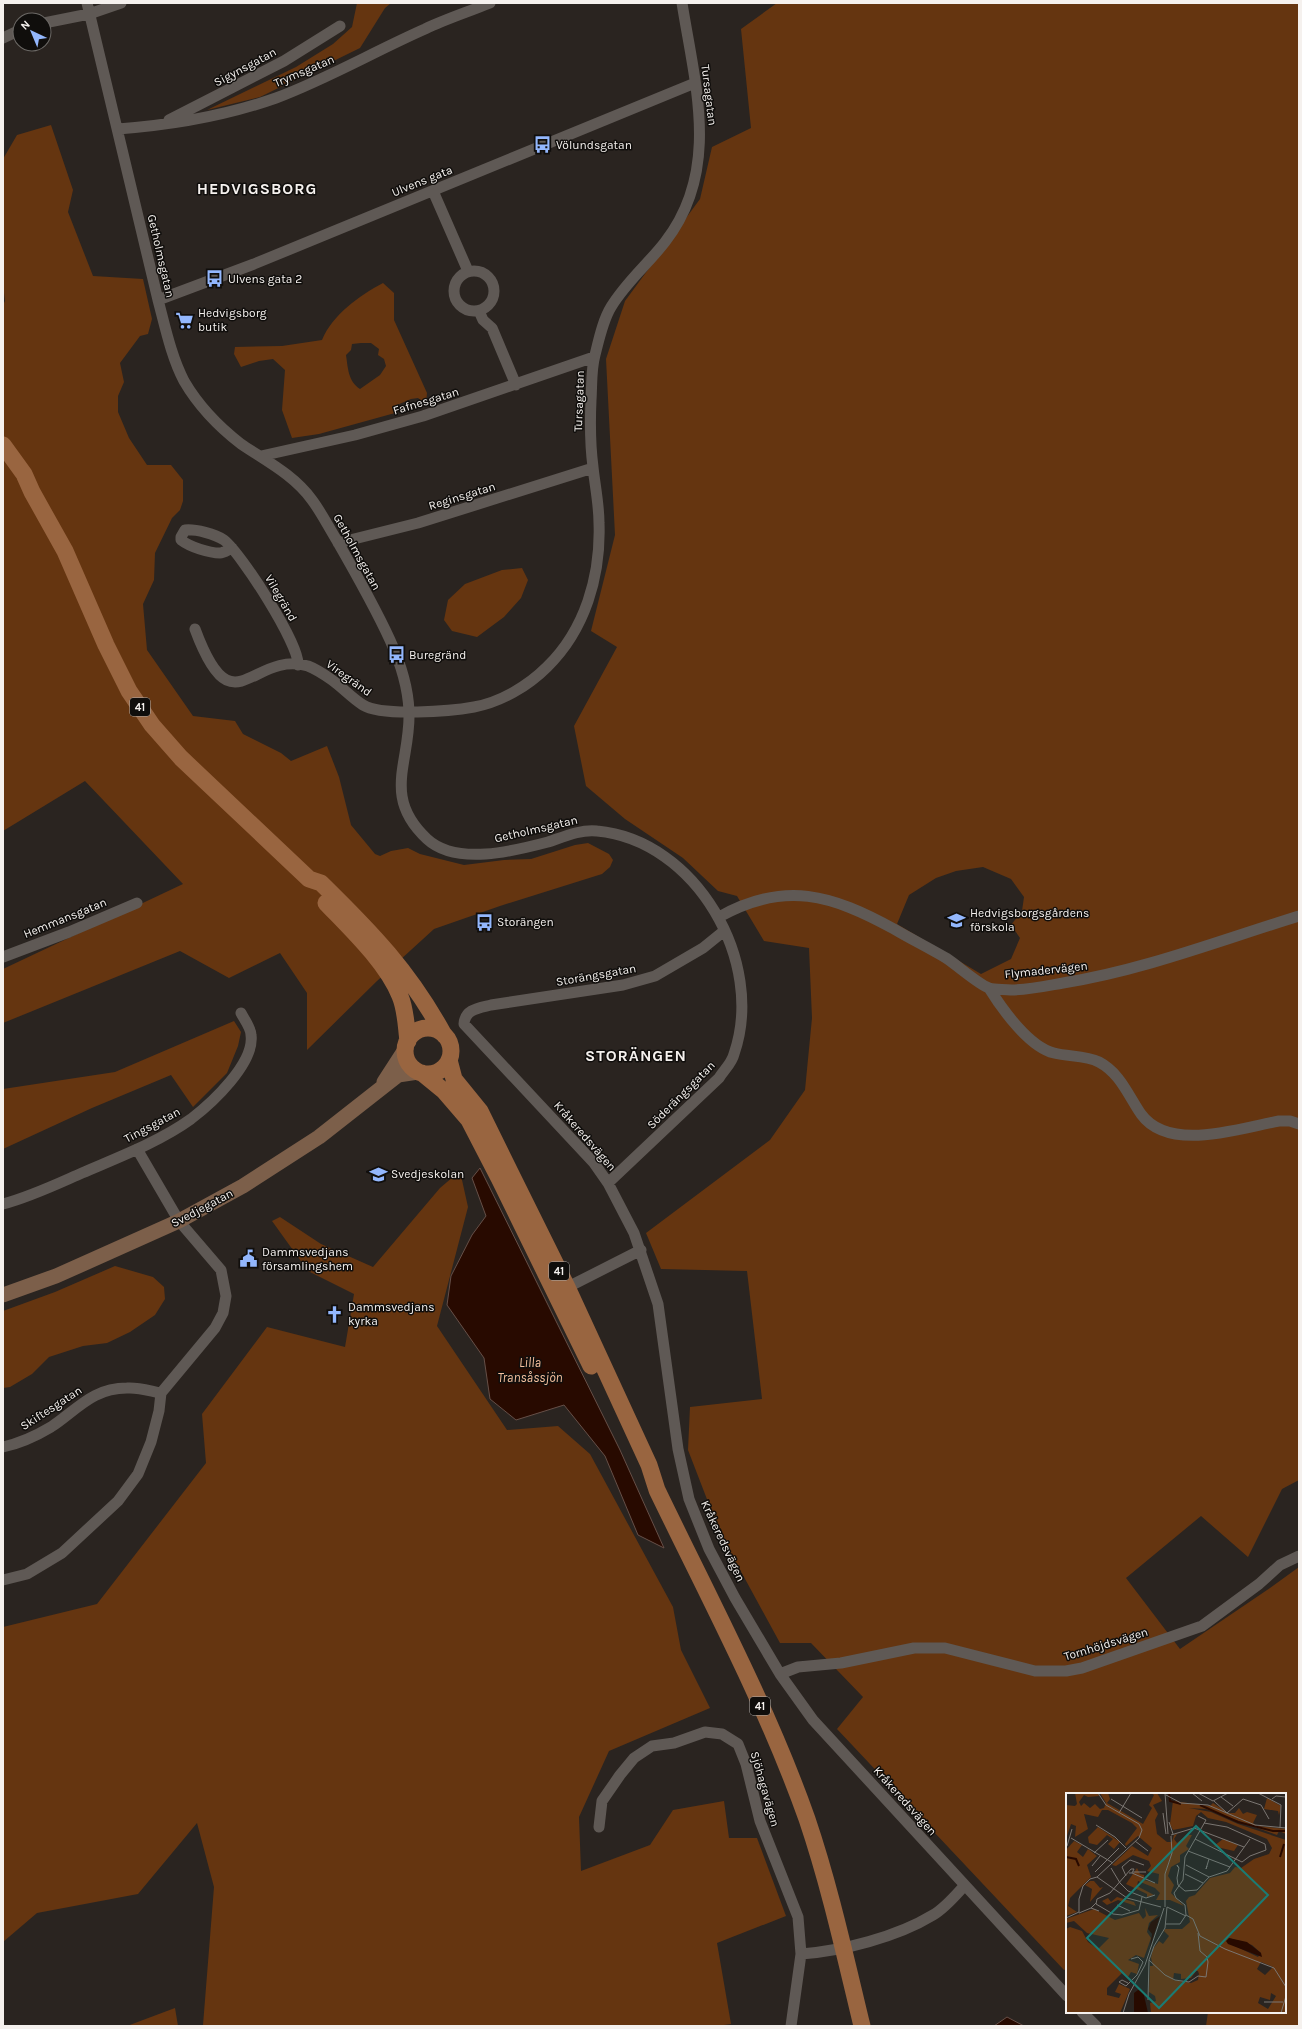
<svg xmlns="http://www.w3.org/2000/svg" width="1302" height="2029" font-family="Karla,sans-serif">
  <style>
    .green { fill: #653510; fill-rule: evenodd }
    .water { fill: #280a00; stroke: #664f47 }
    .lines { fill: none; stroke-linecap: round; stroke-linejoin: round }
    .street { stroke: #5f5955; stroke-width: 11 }
    .secondary { stroke: #7c5f4a; stroke-width: 15 }
    .primary { stroke: #996540; stroke-width: 17 }
    .labels { text-anchor: middle; stroke-width: 3; stroke-linejoin: round; paint-order: stroke }
    .shield { fill: #100e0c; stroke: #b0adaa; stroke-width: 1 }
    .shield-label { font-size: 11px; font-weight: bold; fill: #f5f1ee }
    .street-label { font-size: 12px; fill: #f5f1ee; stroke: #100e0c }
    .poi-label { font-size: 12px; fill: #f5f1ee; stroke: #100e0c; text-anchor: start }
    .water-label { font-size: 13px; font-style: italic; fill: #f7c09e; stroke: #100e0c }
    .district-label { font-size: 16px; font-weight: bold; letter-spacing: 1px; fill: #f5f1ee; stroke: #100e0c }
    .inset-river { fill: none; stroke: #280a00; stroke-width: 2 }
    .inset-road { fill: none; stroke: #7b7672; stroke-width: 1 }
    .view { fill: #1a7c74; fill-opacity: 0.15; stroke: #1a7c74; stroke-width: 2 }
    .inset-edge { fill: none; stroke: #f5f1ee; stroke-width: 2 }
  </style>
  <rect width="100%" height="100%" fill="#2a2420"/>
  <path class="green" d="M 357,3 L 391,3 L 385,8 L 360,48 L 260,97 L 207,110 L 296,67 L 333,44 L 352,27 Z
    M 777,3 L 1299,3 L 1299,1480 L 1282,1489 L 1248,1557 L 1201,1516 L 1126,1578 L 1180,1649 L 1270,1588 L 1299,1567 L 1299,2026 L 1206,2026 L 1208,2012 L 1285,2012 L 1285,1794 L 1067,1794 L 1067,1969 L 1064,1970 L 837,1729 L 863,1697 L 811,1643 L 780,1643 L 720,1533 L 688,1450 L 690,1407 L 762,1399 L 747,1271 L 661,1269 L 646,1233 L 770,1140 L 805,1090 L 812,1018 L 809,948 L 764,941 L 737,896 L 718,891 L 683,858 L 625,819 L 586,786 L 574,726 L 617,647 L 591,631 L 615,535 L 606,359 L 625,301 L 700,199 L 712,147 L 751,128 L 741,29 ZM 983,867 L 1011,879 L 1024,897 L 1022,911 L 1011,925 L 1020,938 L 1011,959 L 981,974 L 897,924 L 909,895 L 936,878 L 956,871 Z
    M 51,125 L 73,190 L 68,212 L 93,276 L 143,279 L 152,319 L 148,334 L 140,336 L 120,363 L 124,382 L 118,396 L 118,412 L 129,438 L 147,465 L 171,465 L 183,480 L 183,501 L 180,510 L 172,518 L 155,553 L 154,580 L 143,604 L 147,650 L 193,716 L 235,721 L 243,734 L 281,753 L 291,761 L 327,746 L 339,777 L 351,825 L 375,854 L 380,856 L 391,851 L 408,848 L 420,854 L 464,865 L 504,860 L 531,859 L 575,845 L 588,843 L 609,854 L 613,860 L 610,867 L 602,874 L 500,906 L 434,929 L 377,981 L 307,1050 L 307,993 L 280,953 L 229,978 L 180,951 L 3,1023 L 3,969 L 183,884 L 85,781 L 3,831 L 3,305 L 5,301 L 3,285 L 3,159 L 17,135 Z
    M 383,283 L 394,293 L 394,320 L 427,393 L 426,404 L 418,398 L 411,399 L 397,405 L 395,413 L 319,434 L 292,438 L 282,410 L 285,370 L 273,359 L 259,361 L 241,367 L 234,354 L 235,347 L 282,346 L 322,340 C 333,314 359,296 383,283 ZM 361,343 L 371,343 L 379,349 L 378,355 L 384,359 L 386,366 L 380,375 L 360,389 C 348,381 348,368 346,355 L 351,350 L 352,344 Z
    M 522,568 L 528,580 L 521,598 L 504,617 L 477,637 L 452,631 L 444,620 L 448,600 L 465,584 L 502,570 Z
    M 234,1021 L 241,1032 L 238,1046 L 227,1073 L 193,1107 L 171,1075 L 92,1108 L 3,1149 L 3,1089 L 115,1072 Z
    M 460,1171 L 468,1207 L 437,1326 L 507,1430 L 558,1426 L 590,1454 L 673,1607 L 681,1650 L 710,1708 L 609,1751 L 579,1817 L 581,1871 L 650,1845 L 673,1810 L 724,1801 L 729,1838 L 757,1838 L 786,1916 L 717,1943 L 731,2024 L 717,2026 L 197,2026 L 203,2025 L 214,1887 L 197,1823 L 138,1894 L 37,1913 L 3,1942 L 3,1627 L 97,1604 L 206,1463 L 202,1414 L 267,1327 L 345,1347 L 354,1294 L 308,1271 L 272,1221 L 280,1217 L 321,1244 L 373,1267 L 440,1188 Z
    M 115,1266 L 153,1277 L 164,1287 L 165,1299 L 155,1315 L 130,1332 L 107,1343 L 83,1346 L 49,1357 L 32,1374 L 10,1387 L 3,1388 L 3,1311 L 55,1292 Z
    M 175,2008 L 178,2026 L 127,2026 Z"/>
  <path class="water" d="M 480,1168 L 620,1450 L 664,1548 L 638,1535 L 605,1456 L 564,1405 L 516,1420 L 490,1399 L 484,1358 L 447,1305 L 451,1276 L 472,1235 L 486,1216 L 472,1178 Z
    M 1007,2017 L 1024,2026 L 994,2026 Z"/>
  <g class="lines">
    <path class="street" d="M 87,3 L 158,300 C 165,326 171,356 184,381 C 198,405 219,427 241,444 C 266,461 294,475 312,500 C 321,512 328,526 336,539 C 355,572 374,605 390,640 C 400,662 408,686 409,711 C 411,762 381,796 427,839 C 456,866 514,851 548,842 C 563,837 581,829 597,831 C 696,840 766,962 734,1054 C 732,1063 724,1070 719,1078 L 608,1183
      M 44,23 L 89,14 L 121,3
      M 3,38 L 20,30
      M 169,120 L 284,61 L 340,26
      M 118,129 C 172,125 225,116 276,98 C 327,79 375,51 425,29 C 446,19 468,12 490,3
      M 433,191 L 468,271
      M454 291a20 20 0 1 1 40 0a20 20 0 1 1-40 0Z
      M 158,300 L 254,264 L 695,83
      M 479,311 L 483,320 L 492,328 L 516,385
      M 261,456 L 355,435 L 423,416 L 594,357
      M 338,543 L 418,523 L 593,468
      M 232,548 C 229,549 224,553 220,553 C 209,553 190,547 181,540 L 181,537 L 185,530 C 196,529 215,534 224,540 C 241,553 300,645 298,665
      M 195,629 C 233,732 251,650 308,666 C 316,669 325,675 332,680 C 343,688 352,698 363,705 C 382,717 452,711 474,707 C 501,702 528,686 547,667 C 585,630 601,576 599,523 C 599,504 595,486 593,467 C 590,444 590,422 591,400 C 592,385 591,369 595,355 C 599,339 603,320 611,307 C 626,282 648,264 665,242 C 721,170 695,85 682,3
      M 719,917 C 785,880 832,895 894,929 C 911,939 929,948 946,958 C 957,965 978,984 989,988 C 995,990 1004,989 1011,990 C 1028,990 1046,986 1063,983 C 1144,970 1221,940 1299,916
      M 724,931 L 703,948 L 655,976 L 623,985 L 491,1005 C 479,1008 465,1009 464,1024 L 594,1163 L 608,1183 L 634,1233 L 658,1304 L 678,1449 L 689,1499 L 709,1549 L 735,1598 L 780,1674 L 813,1720 L 1067,1996
      M 3,957 L 69,932 L 137,903
      M 989,988 C 1002,1009 1029,1047 1054,1053 C 1069,1057 1085,1055 1099,1062 C 1120,1073 1128,1095 1141,1114 C 1169,1153 1240,1128 1279,1121 L 1290,1121 L 1299,1124
      M 3,1204 C 30,1197 57,1184 82,1173 C 119,1157 159,1142 191,1119 C 212,1103 255,1063 251,1035 C 251,1028 244,1019 241,1013
      M 562,1290 L 641,1250
      M 3,1447 C 21,1443 36,1436 51,1427 C 77,1410 92,1388 127,1388 C 138,1387 150,1391 161,1393
      M 3,1580 L 27,1574 L 62,1553 L 118,1501 L 138,1474 L 151,1442 L 159,1411 L 161,1393 L 215,1328 L 223,1313 L 226,1296 L 221,1270 L 179,1221 L 137,1149
      M 780,1674 L 798,1667 L 841,1663 L 914,1648 L 945,1648 L 1035,1671 L 1066,1671 L 1082,1668 L 1202,1626 L 1259,1584 L 1280,1565 L 1299,1556
      M 599,1827 L 602,1801 L 620,1775 L 634,1758 L 652,1746 L 674,1743 L 705,1732 L 722,1734 L 738,1744 L 746,1764 L 760,1821 L 798,1917 L 801,1954 L 791,2026
      M 801,1954 C 842,1951 897,1937 933,1915 C 945,1908 955,1896 964,1886
      M 1082,2012 L 1096,2026"/>
    <path class="secondary" d="M 384,1082 L 406,1048
      M 3,1295 L 56,1276 L 179,1221 L 243,1186 L 319,1137 L 398,1075 L 418,1072"/>
    <path class="primary" d="M 3,445 L 24,474 L 32,492 L 65,551 L 106,645 L 129,691 L 152,725 L 181,758 L 309,879 L 321,883 C 372,933 409,971 444,1035
      M 326,903 C 350,928 387,963 400,996 C 406,1010 406,1026 408,1041
      M405 1051a23 23 0 1 1 46 0a23 23 0 1 1-46 0Z
      M 449,1060 L 454,1079 L 480,1111 L 509,1170 L 567,1287 L 649,1465 L 657,1490 C 709,1598 767,1706 807,1819 C 830,1887 845,1956 862,2026
      M 422,1073 L 444,1091 L 469,1120 L 499,1178 L 591,1366"/>
  </g>
  <defs>
    <symbol id="bus-bare" viewBox="-9 -9 18 18"><path d="M-5-6H5V4H4V6H2V4H-2V6H-4V4H-5ZM-3.5-4V0h7V-4ZM-3.5 1.2v1.5H-2V1.2ZM2 1.2v1.5H3.5V1.2Z" fill="#93b7fd" stroke="#100e0c" stroke-width="2.5" paint-order="stroke"/></symbol>
    <symbol id="supermarket-bare" viewBox="-9 -9 18 18"><path d="M-6-5.5h2.5l.6 2H6L4.5 2H-2.5L-4.4-4H-6ZM-1.5 3.2a1.3 1.3 0 1 0 .1 0ZM3 3.2a1.3 1.3 0 1 0 .1 0Z" fill="#93b7fd" stroke="#100e0c" stroke-width="2.5" paint-order="stroke"/></symbol>
    <symbol id="school-bare" viewBox="-9 -9 18 18"><path d="M0-5L7-2L0 1L-7-2ZM-4 1L0 2.5L4 1V4Q0 6-4 4Z" fill="#93b7fd" stroke="#100e0c" stroke-width="2.5" paint-order="stroke"/></symbol>
    <symbol id="civic-bare" viewBox="-9 -9 18 18"><path d="M-.6-6.5H3V-4.5H.6V-3L4-1V1h2V6H-6V1h2V-1L-.6-3ZM-1.2 2.5V6h2.4V2.5Z" fill="#93b7fd" stroke="#100e0c" stroke-width="2.5" paint-order="stroke"/></symbol>
    <symbol id="church-bare" viewBox="-9 -9 18 18"><path d="M-1.2-6h2.4v3.5h3.3v2.4h-3.3V6h-2.4V-.1h-3.3v-2.4h3.3Z" fill="#93b7fd" stroke="#100e0c" stroke-width="2.5" paint-order="stroke"/></symbol>
  </defs>
  <g fill-rule="evenodd">
    <use href="#bus-bare" x="530" y="132" width="25" height="25"/>
    <use href="#bus-bare" x="202" y="266" width="25" height="25"/>
    <use href="#supermarket-bare" x="172" y="308" width="25" height="25"/>
    <use href="#bus-bare" x="384" y="642" width="25" height="25"/>
    <use href="#school-bare" x="944" y="908" width="25" height="25"/>
    <use href="#bus-bare" x="472" y="910" width="25" height="25"/>
    <use href="#school-bare" x="366" y="1162" width="25" height="25"/>
    <use href="#civic-bare" x="236" y="1246" width="25" height="25"/>
    <use href="#church-bare" x="322" y="1302" width="25" height="25"/>
  </g>
  <g class="labels">
    <g class="shield">
      <rect x="130" y="698" width="20" height="18" rx="3"/>
      <rect x="549" y="1262" width="20" height="18" rx="3"/>
      <rect x="750" y="1697" width="20" height="18" rx="3"/>
    </g>
    <g class="shield-label">
      <text x="140" y="711">41</text>
      <text x="559" y="1275">41</text>
      <text x="760" y="1710">41</text>
    </g>
    <g class="street-label">
      <text transform="translate(245 67) rotate(-28)" y="4">Sigynsgatan</text>
      <text transform="translate(304 71) rotate(-23)" y="4">Trymsgatan</text>
      <text transform="translate(709 95) rotate(83)" y="4">Tursagatan</text>
      <text transform="translate(422 181) rotate(-22)" y="4">Ulvens gata</text>
      <text transform="translate(161 256) rotate(77)" y="4">Getholmsgatan</text>
      <text transform="translate(426 401) rotate(-17)" y="4">Fafnesgatan</text>
      <text transform="translate(579 401) rotate(-88)" y="4">Tursagatan</text>
      <text transform="translate(462 496) rotate(-17)" y="4">Reginsgatan</text>
      <text transform="translate(357 552) rotate(61)" y="4">Getholmsgatan</text>
      <text transform="translate(281 598) rotate(60)" y="4">Vilegränd</text>
      <text transform="translate(349 678) rotate(36)" y="4">Viregränd</text>
      <text transform="translate(536 829) rotate(-13)" y="4">Getholmsgatan</text>
      <text transform="translate(65 918) rotate(-22)" y="4">Hemmansgatan</text>
      <text transform="translate(1046 970) rotate(-6)" y="4">Flymadervägen</text>
      <text transform="translate(596 975) rotate(-10)" y="4">Storängsgatan</text>
      <text transform="translate(681 1095) rotate(-45)" y="4">Söderängsgatan</text>
      <text transform="translate(152 1125) rotate(-28)" y="4">Tingsgatan</text>
      <text transform="translate(585 1136) rotate(49)" y="4">Kråkeredsvägen</text>
      <text transform="translate(202 1208) rotate(-28)" y="4">Svedjegatan</text>
      <text transform="translate(51 1408) rotate(-33)" y="4">Skiftesgatan</text>
      <text transform="translate(723 1541) rotate(65)" y="4">Kråkeredsvägen</text>
      <text transform="translate(1106 1644) rotate(-17)" y="4">Tornhöjdsvägen</text>
      <text transform="translate(765 1789) rotate(74)" y="4">Sjöhagavägen</text>
      <text transform="translate(905 1801) rotate(48)" y="4">Kråkeredsvägen</text>
    </g>
    <g class="poi-label">
      <text x="556" y="149">Völundsgatan</text>
      <text x="228" y="283">Ulvens gata 2</text>
      <text x="198" y="317">Hedvigsborg<tspan x="198" dy="14">butik</tspan></text>
      <text x="409" y="659">Buregränd</text>
      <text x="970" y="917">Hedvigsborgsgårdens<tspan x="970" dy="14">förskola</tspan></text>
      <text x="497" y="926">Storängen</text>
      <text x="391" y="1178">Svedjeskolan</text>
      <text x="262" y="1256">Dammsvedjans<tspan x="262" dy="14">församlingshem</tspan></text>
      <text x="348" y="1311">Dammsvedjans<tspan x="348" dy="14">kyrka</tspan></text>
    </g>
    <g class="water-label">
      <text x="530" y="1367">Lilla<tspan x="530" dy="15">Transåssjön</tspan></text>
    </g>
    <g class="district-label">
      <text x="257" y="194">HEDVIGSBORG</text>
      <text x="636" y="1061">STORÄNGEN</text>
    </g>
  </g>
  <g transform="translate(1066 1793)">
    <rect width="220" height="220" fill="#2a2420"/>
    <path d="M 9,0 L 32,0 L 33,3 L 22,4 L 18,2 L 13,9 L 15,13 L 18,10 L 24,15 L 29,11 L 34,16 L 38,15 L 40,10 L 34,0 L 42,0 L 44,6 L 41,10 L 77,31 L 86,15 L 83,12 L 88,2 L 85,0 L 91,0 L 96,8 L 87,12 L 92,21 L 89,27 L 91,41 L 101,49 L 106,49 L 108,42 L 111,41 L 108,46 L 111,50 L 121,42 L 126,42 L 120,53 L 123,56 L 114,62 L 114,69 L 105,74 L 102,83 L 108,92 L 105,100 L 118,113 L 104,107 L 90,107 L 94,100 L 89,95 L 72,88 L 71,93 L 88,102 L 81,104 L 81,101 L 60,91 L 71,75 L 74,81 L 78,82 L 78,87 L 92,91 L 93,81 L 81,78 L 85,73 L 83,68 L 67,62 L 50,73 L 46,72 L 66,53 L 82,63 L 86,55 L 72,43 L 60,53 L 59,51 L 71,35 L 66,30 L 42,17 L 36,17 L 32,24 L 18,21 L 22,36 L 9,44 L 10,33 L 5,31 L 0,46 L 0,12 L 9,13 L 11,11 ZM 201,5 L 215,13 L 213,22 L 212,18 L 198,16 ZM 107,8 L 144,13 L 147,10 L 162,20 L 169,20 L 173,15 L 177,21 L 181,19 L 191,22 L 187,30 L 191,33 L 220,36 L 220,41 L 213,38 L 211,42 L 140,16 L 123,15 L 145,19 L 172,31 L 220,47 L 220,220 L 85,220 L 84,210 L 90,208 L 89,203 L 83,199 L 84,173 L 87,173 L 85,165 L 87,156 L 93,148 L 97,151 L 103,143 L 98,138 L 99,136 L 116,136 L 124,129 L 120,108 L 123,104 L 129,102 L 144,85 L 164,80 L 169,74 L 175,75 L 188,66 L 203,61 L 206,55 L 201,46 L 160,29 L 142,25 L 135,19 L 130,23 L 127,33 L 107,37 L 104,31 ZM 163,145 L 186,152 L 195,160 L 192,164 L 167,152 ZM 195,169 L 207,174 L 199,182 L 191,176 ZM 130,178 L 132,178 L 133,181 L 132,187 L 125,190 L 107,187 L 108,180 L 115,181 L 115,186 L 125,185 ZM 205,200 L 210,203 L 202,216 L 192,210 L 194,204 L 204,207 ZM 32,34 L 54,49 L 48,56 L 42,51 L 47,46 L 41,42 L 31,52 L 23,50 L 22,44 ZM 157,46 L 172,52 L 168,58 L 142,52 L 148,53 ZM 8,48 L 16,52 L 11,59 L 17,64 L 22,56 L 31,63 L 21,72 L 25,84 L 4,105 L 2,113 L 11,119 L 0,123 L 0,57 ZM 24,88 L 28,88 L 34,95 L 37,94 L 24,109 L 26,96 L 19,92 ZM 51,104 L 68,109 L 70,113 L 52,107 L 41,112 L 36,108 L 42,105 L 45,109 ZM 79,115 L 83,123 L 92,122 L 83,130 L 81,139 L 85,145 L 78,165 L 70,162 L 62,167 L 73,171 L 71,181 L 65,179 L 62,184 L 56,180 L 41,195 L 41,202 L 53,205 L 55,201 L 49,199 L 53,191 L 64,196 L 54,220 L 0,220 L 0,136 L 4,134 L 16,138 L 22,149 L 32,156 L 43,145 L 21,140 L 8,128 L 0,130 L 0,126 L 28,116 L 49,127 L 73,120 L 77,126 L 80,123 Z" fill="#653510" fill-rule="evenodd"/>
    <path d="M 94,123 L 84,154 L 86,141 L 82,136 L 85,129 ZM 163,145 L 181,149 L 195,160 L 196,164 L 162,151 L 160,148 ZM 72,197 L 77,198 L 82,220 L 68,220 L 68,200 Z" fill="#280a00"/>
    <path class="inset-river" d="M 103,0 L 104,8 L 115,11M 134,12 L 172,29 L 207,38 L 220,38M 0,64 L 10,66 L 13,73M 214,64 L 218,51"/>
    <path class="inset-road" d="M 99,0 L 102,41M 126,0 L 136,8M 132,0 L 147,8 L 162,0M 192,0 L 215,12 L 214,35M 100,2 L 115,10 L 142,12 L 189,32 L 220,35M 155,4 L 167,13M 45,6 L 76,25M 206,6 L 210,3 L 220,4M 148,8 L 161,20 L 177,6 L 195,12M 195,12 L 203,26M 53,20 L 65,0M 97,20 L 100,41M 103,29 L 107,41M 30,32 L 49,44 L 60,55M 105,42 L 128,35 L 178,54M 5,45 L 47,70M 129,46 L 176,69 L 184,63 L 200,57 L 199,51 L 161,34 L 138,30M 69,48 L 82,58M 1,53 L 6,36M 122,58 L 164,74M 28,60 L 42,47M 120,72 L 143,84M 26,73 L 34,63M 141,73 L 140,76 L 143,66M 45,75 L 54,90 L 62,98 L 80,105 L 89,102M 29,79 L 53,55M 67,79 L 80,79M 63,80 L 66,80 L 68,76 L 65,76 L 44,100 L 31,106 L 30,111 L 47,121 L 56,122 L 73,117 L 76,104M 66,80 L 89,90M 119,81 L 137,90M 60,83 L 56,74 L 64,67 L 78,72M 31,84 L 73,45 L 76,37 L 73,31 L 40,12 L 32,0M 31,84 L 61,105 L 95,114M 111,85 L 112,92 L 119,98 L 131,97 L 143,84 L 161,78 L 184,46M 111,85 L 113,75 L 111,72 L 112,74 L 113,75M 30,110 L 25,115 L 33,118M 51,112 L 64,118M 99,114 L 99,81 L 106,60 L 105,43M 13,120 L 25,115M 120,122 L 127,126 L 134,143 L 159,156 L 208,175 L 220,194M 0,125 L 13,119 L 13,106 L 17,93 L 24,86 L 31,84M 100,131 L 114,131 L 120,122 L 119,112 L 110,105 L 108,100 L 117,87 L 119,64 L 140,27 L 132,23M 83,167 L 99,182 L 109,187 L 123,189 L 132,183 L 140,184 L 142,169 L 141,164 L 134,158 L 132,140M 62,190 L 56,187 L 53,189 L 60,193 L 71,182 L 77,169 L 72,164 L 65,166M 82,207 L 83,167 L 88,153 L 99,135 L 101,114 L 120,123M 198,209 L 217,209M 57,220 L 63,201 L 79,172 L 98,115M 215,220 L 220,203"/>
    <path class="view" d="M 130,33 L 202,102 L 93,215 L 21,145 Z"/>
    <rect width="220" height="220" class="inset-edge"/>
  </g>
  <rect width="1302" height="2029" fill="none" stroke="#f5f1ee" stroke-width="8"/>
  <g transform="translate(32 32) rotate(316)"><circle r="19" fill="#100e0c" stroke="#6c6966"/>
  <path d="M0-3L7 15L0 10L-7 15Z" fill="#93b7fd"/>
  <text y="-6" font-size="11" font-weight="bold" text-anchor="middle" fill="#f5f1ee">N</text>
  </g>
</svg>
